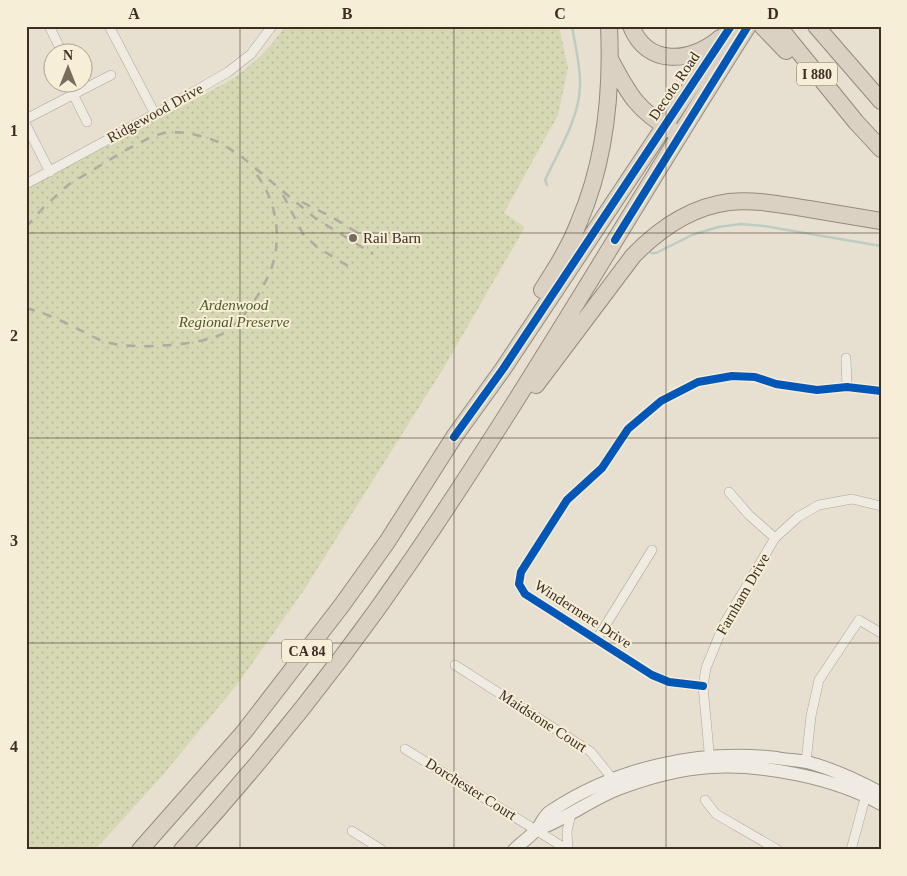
<svg xmlns="http://www.w3.org/2000/svg" width="907" height="876" font-family="Georgia,serif">
  <style>
    .grass { fill: url(#grass-dots) }
    .lines { fill: none; stroke-linecap: round; stroke-linejoin: round }
    .stream { stroke: #bcccc2; stroke-width: 2.5 }
    .street-casing { stroke: #ada599; stroke-width: 10 }
    .secondary-casing { stroke: #9c958a; stroke-width: 14 }
    .highway-casing { stroke: #928b80; stroke-width: 18 }
    .street { stroke: #efebe3; stroke-width: 9 }
    .secondary { stroke: #efebe3; stroke-width: 12 }
    .highway { stroke: #dad1c2; stroke-width: 16 }
    .rail { stroke: #afaaa2; stroke-width: 2.5; stroke-dasharray: 9 9; stroke-linecap: butt }
    .cycleway-casing { stroke: #f7eed8; stroke-width: 11 }
    .cycleway { stroke: #0057b8; stroke-width: 8 }
    .grid { fill: none; stroke: #3d2e20; stroke-width: 1; stroke-opacity: 0.55 }
    .poi-dot { fill: #786c5e; stroke: #f7eed8; stroke-width: 2 }
    .labels { text-anchor: middle; stroke-width: 4; stroke-linejoin: round; paint-order: stroke }
    .shield { fill: #f7eed8; stroke: #756857; stroke-width: 1 }
    .shield-label { font-size: 14px; font-weight: bold; fill: #3d2e20 }
    .street-label { font-size: 15px; fill: #3d2e20; stroke: #f7eed8 }
    .poi-label { font-size: 15px; fill: #3d2e20; stroke: #f7eed8; text-anchor: start }
    .park-label { font-size: 15px; font-style: italic; fill: #4d5a26; stroke: #f7eed8 }
    .neatline { fill: none; stroke: #3d2e20; stroke-width: 2 }
    .grid-label { font-size: 16px; text-anchor: middle; font-weight: bold; fill: #3d2e20 }
  </style>
  <defs>
    <pattern id="grass-dots" width="8" height="8" patternUnits="userSpaceOnUse" patternTransform="scale(1.25)"><rect width="8" height="8" fill="#d6d7b3"/><path d="M2 2h.1M6 6h.1" fill="none" stroke="#b9b99a" stroke-width="1.8" stroke-linecap="round"/></pattern>
  </defs>
  <rect width="100%" height="100%" fill="#e7e0d1"/>
  <path class="grass" d="M 285,26 L 559,26 L 568,68 L 558,115 L 504,213 L 525,227 L 443,369 L 304,590 L 239,682 L 162,776 L 95,850 L 26,850 L 26,189 L 233,79 C 253,64 271,48 285,26 Z"/>
  <g class="lines">
    <path class="stream" d="M 547,185 L 545,180 C 558,152 581,115 580,83 C 580,64 575,45 572,26
      M 651,253 L 656,253 L 692,235 L 718,227 L 741,224 L 764,226 L 881,246"/>
    <defs>
      <path id="street" d="M 49,26 L 62,52
        M 109,26 L 155,114
        M 67,82 L 87,122
        M 26,119 L 111,75
        M 26,125 L 50,172
        M 26,184 L 155,114 L 228,72 L 251,54 L 272,26
        M 846,358 L 847,387
        M 729,492 L 749,515 L 775,538
        M 597,639 L 652,550
        M 455,665 L 591,752 L 615,782
        M 703,686 L 669,682 L 652,675 L 525,594 L 519,584 L 521,572 L 567,500 L 602,468 L 628,429 L 661,401 L 698,382 L 732,376 L 755,377 L 776,384 L 817,390 L 847,387 L 881,391
        M 405,749 L 568,850
        M 710,762 L 703,686 L 706,668 L 724,624 L 775,538 L 798,517 L 819,505 L 852,499 L 881,506
        M 806,762 L 811,716 L 819,680 L 859,620 L 881,633
        M 705,800 L 716,814 L 778,850
        M 352,831 L 382,850
        M 568,850 L 567,831 L 571,814
        M 851,850 L 867,791"/>
      <path id="secondary" d="M 536,830 C 565,820 590,800 618,789 C 647,778 680,769 711,767 C 764,764 835,778 881,804
        M 514,850 C 521,843 530,837 537,829 C 542,823 544,815 551,811 C 616,768 698,749 777,758 C 786,760 797,760 807,762 C 833,769 857,780 881,793"/>
      <path id="highway" d="M 631,26 C 647,67 691,63 720,38
        M 762,26 L 786,51
        M 778,26 L 856,122 L 881,149
        M 816,26 L 881,101
        M 610,59 C 629,95 637,110 673,131
        M 542,290 C 556,268 570,246 579,222 C 605,162 612,91 609,26
        M 536,385 L 633,256 C 659,229 690,207 729,202 C 755,199 783,205 809,209 C 833,213 857,217 881,221
        M 140,850 L 244,732 L 342,605 L 387,542 L 454,437 L 503,369 L 731,26
        M 182,850 C 265,758 343,661 413,558 C 531,385 635,203 748,26"/>
    </defs>
    <use href="#street" class="street-casing"/>
    <use href="#secondary" class="secondary-casing"/>
    <use href="#highway" class="highway-casing"/>
    <use href="#street" class="street"/>
    <use href="#secondary" class="secondary"/>
    <use href="#highway" class="highway"/>
    <path class="rail" d="M 283,195 L 303,234 L 317,247 L 348,266
      M 302,202 L 330,216 L 378,245
      M 26,227 L 43,208 L 68,185 L 124,151 L 153,136 L 168,132 L 188,133 L 205,137 L 221,143 L 242,157 L 315,218 L 373,254
      M 26,308 C 46,313 64,322 82,331 C 90,335 98,340 106,342 C 130,350 199,346 222,334 C 242,324 262,291 270,272 C 283,240 277,202 257,175"/>
    <defs>
      <path id="cycleway" d="M 615,240 L 748,26
        M 454,437 L 503,369 L 731,26
        M 703,686 L 669,682 L 652,675 L 525,594 L 519,584 L 521,572 L 567,500 L 602,468 L 628,429 L 661,401 L 698,382 L 732,376 L 755,377 L 776,384 L 817,390 L 847,387 L 881,391"/>
    </defs>
    <use href="#cycleway" class="cycleway-casing"/>
    <use href="#cycleway" class="cycleway"/>
  </g>
  <path class="grid" d="M 240,26 L 240,850M 454,26 L 454,850M 666,26 L 666,850M 26,233 L 881,233M 26,438 L 881,438M 26,643 L 881,643"/>
  <circle class="poi-dot" cx="353" cy="238" r="5"/>
  <g class="labels">
    <g class="shield">
      <rect x="797" y="62.5" width="40" height="23" rx="4"/>
      <rect x="282" y="639.5" width="50" height="23" rx="4"/>
    </g>
    <g class="shield-label">
      <text x="817" y="79">I 880</text>
      <text x="307" y="656">CA 84</text>
    </g>
    <g class="street-label">
      <text transform="translate(674 86) rotate(-56)" y="5">Decoto Road</text>
      <text transform="translate(155 113) rotate(-29)" y="5">Ridgewood Drive</text>
      <text transform="translate(743 594) rotate(-60)" y="5">Farnham Drive</text>
      <text transform="translate(583 614) rotate(33)" y="5">Windermere Drive</text>
      <text transform="translate(543 721) rotate(33)" y="5">Maidstone Court</text>
      <text transform="translate(471 789) rotate(32)" y="5">Dorchester Court</text>
    </g>
    <g class="poi-label">
      <text x="363" y="243">Rail Barn</text>
    </g>
    <g class="park-label">
      <text x="234" y="310">Ardenwood<tspan x="234" dy="17">Regional Preserve</tspan></text>
    </g>
  </g>
  <rect width="907" height="876" fill="none" stroke="#f7eed8" stroke-width="55"/>
  <g transform="translate(68 68)"><circle r="24" fill="#f7eed8" stroke="#ada18e"/>
  <path d="M0-4L9 19L0 12L-9 19Z" fill="#786c5e"/>
  <text y="-8" font-size="14" font-weight="bold" text-anchor="middle" fill="#3d2e20">N</text>
  </g>
  <rect x="28" y="28" width="852" height="820" class="neatline"/>
  <g class="grid-label">
    <text x="134" y="19">A</text>
    <text x="347" y="19">B</text>
    <text x="560" y="19">C</text>
    <text x="773" y="19">D</text>
    <text x="14" y="136">1</text>
    <text x="14" y="341">2</text>
    <text x="14" y="546">3</text>
    <text x="14" y="752">4</text>
  </g>
</svg>
